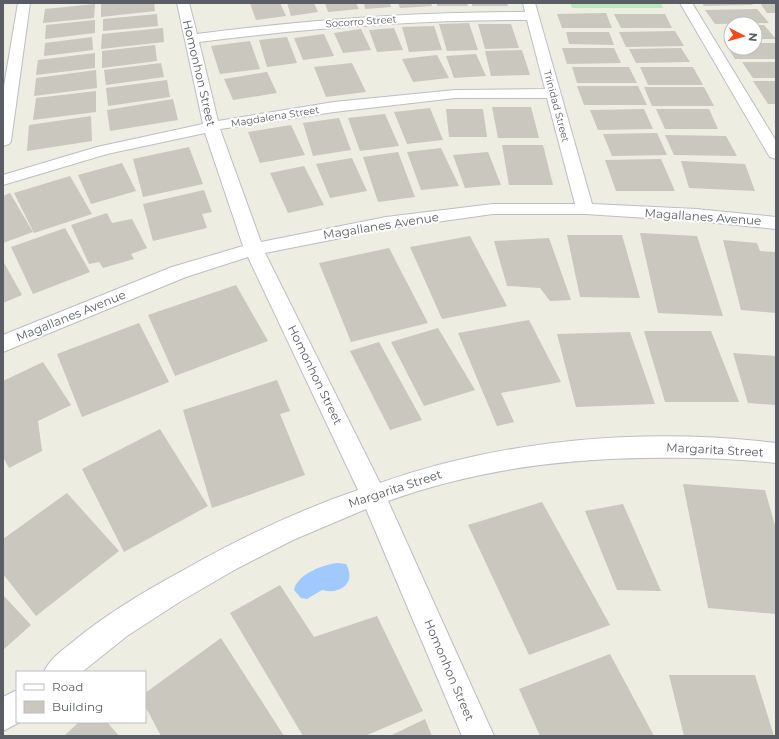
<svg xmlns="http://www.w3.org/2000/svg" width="779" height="739" font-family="Montserrat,sans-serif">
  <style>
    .green { fill: #bbe9c0 }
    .water { fill: #a0caff }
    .building { fill: #c9c7be }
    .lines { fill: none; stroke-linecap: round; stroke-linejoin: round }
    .minor-casing { stroke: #bcbec4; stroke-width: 2 }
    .minor { fill: #fff; fill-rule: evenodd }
    .labels { text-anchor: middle; stroke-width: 4; stroke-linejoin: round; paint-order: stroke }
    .far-street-label { font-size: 10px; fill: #5a5d64; stroke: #fff }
    .street-label { font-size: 12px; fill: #5a5d64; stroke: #fff }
  </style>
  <rect width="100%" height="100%" fill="#eeede1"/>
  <path class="green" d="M 570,3 L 661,3 L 663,8 L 572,8 Z"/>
  <path class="water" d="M 338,563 L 346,564 C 357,583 340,595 322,590 L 307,599 L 301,598 L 294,590 C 297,574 324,564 338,563 Z"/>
  <path class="building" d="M 101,3 L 154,3 L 155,11 L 101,17 Z
    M 250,3 L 280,3 L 286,16 L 256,20 Z
    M 287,3 L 314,3 L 318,12 L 291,16 Z
    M 325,3 L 356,3 L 359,9 L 328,12 Z
    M 364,3 L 390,3 L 391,7 L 365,9 Z
    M 398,3 L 431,3 L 432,6 L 400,8 Z
    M 437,3 L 467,3 L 468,6 L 437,6 Z
    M 472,3 L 507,3 L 508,6 L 472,6 Z
    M 702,3 L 751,3 L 753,5 L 704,6 Z
    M 760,3 L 776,3 L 776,13 L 767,13 Z
    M 95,4 L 94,18 L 43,23 L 45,9 Z
    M 757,9 L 769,23 L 715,24 L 705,10 Z
    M 606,13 L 612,28 L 562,28 L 557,14 Z
    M 157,14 L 158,26 L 103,31 L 103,19 Z
    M 614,14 L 665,14 L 672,28 L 621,28 Z
    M 95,20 L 95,33 L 45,39 L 46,25 Z
    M 469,23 L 478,50 L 447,51 L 439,24 Z
    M 478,24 L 511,24 L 519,48 L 485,49 Z
    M 755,25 L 764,25 L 776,39 L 755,39 Z
    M 434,26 L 442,50 L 409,52 L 402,27 Z
    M 163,28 L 164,42 L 101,49 L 102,34 Z
    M 394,28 L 403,50 L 377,52 L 369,30 Z
    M 361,29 L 371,50 L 343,53 L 334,33 Z
    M 675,31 L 684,46 L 626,47 L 619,32 Z
    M 566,32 L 609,32 L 614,45 L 569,44 Z
    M 324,34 L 334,56 L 303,60 L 294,38 Z
    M 92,37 L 93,50 L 44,56 L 45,43 Z
    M 287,37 L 297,63 L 267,67 L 259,40 Z
    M 250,41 L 260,69 L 220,74 L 211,46 Z
    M 725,43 L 731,43 L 731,48 L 755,48 L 755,43 L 776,43 L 776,59 L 735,59 Z
    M 155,45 L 157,61 L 102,68 L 102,51 Z
    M 562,48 L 614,48 L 621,63 L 567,64 Z
    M 681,48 L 690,62 L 636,63 L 629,49 Z
    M 522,50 L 530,75 L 491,76 L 485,51 Z
    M 95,53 L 95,68 L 36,75 L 38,60 Z
    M 476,54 L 486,76 L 454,78 L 446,56 Z
    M 437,55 L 449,78 L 413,82 L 402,59 Z
    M 742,62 L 776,62 L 776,78 L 753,78 Z
    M 161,63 L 164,77 L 106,85 L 104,70 Z
    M 352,63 L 366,92 L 326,97 L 314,67 Z
    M 572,67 L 629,67 L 637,83 L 577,83 Z
    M 640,67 L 693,67 L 703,85 L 648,85 Z
    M 96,70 L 97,88 L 34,96 L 36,78 Z
    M 267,72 L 277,93 L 233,100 L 224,79 Z
    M 167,80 L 170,97 L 108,106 L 106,88 Z
    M 753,81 L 776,81 L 776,104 L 768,104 Z
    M 577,86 L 638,86 L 647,105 L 584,105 Z
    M 644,87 L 704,87 L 714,106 L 652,106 Z
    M 96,91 L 96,112 L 33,120 L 36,98 Z
    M 173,99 L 178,120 L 110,131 L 107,110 Z
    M 492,107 L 531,107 L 539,138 L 498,138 Z
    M 430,108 L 443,140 L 407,144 L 394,112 Z
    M 446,109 L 483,109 L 487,137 L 449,137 Z
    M 644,109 L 653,129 L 598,130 L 590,110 Z
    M 656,109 L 709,109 L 718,129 L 665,129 Z
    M 385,114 L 399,146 L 360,151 L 348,118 Z
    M 91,116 L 92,141 L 27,151 L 29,125 Z
    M 339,118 L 351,150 L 313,156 L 303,123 Z
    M 291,125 L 305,155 L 260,163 L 248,132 Z
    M 657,133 L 667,155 L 612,156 L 603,134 Z
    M 665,135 L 726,136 L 737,156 L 674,155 Z
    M 502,145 L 543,145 L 553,185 L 509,185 Z
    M 189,147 L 203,184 L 143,197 L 133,159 Z
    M 441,148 L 459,186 L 421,190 L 407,152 Z
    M 398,152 L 415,197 L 378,202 L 363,157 Z
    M 488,152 L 501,185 L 465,188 L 453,155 Z
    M 352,158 L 367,191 L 330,198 L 316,164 Z
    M 661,159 L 675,191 L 616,191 L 605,160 Z
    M 681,161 L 745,164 L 755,191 L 689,188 Z
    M 122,163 L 136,191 L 91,204 L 78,175 Z
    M 304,166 L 324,205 L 288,213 L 270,173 Z
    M 70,176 L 92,214 L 34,233 L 14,193 Z
    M 204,190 L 212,212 L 202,214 L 207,228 L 153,241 L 143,204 Z
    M 10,193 L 33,232 L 3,243 L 3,196 Z
    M 107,213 L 112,223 L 132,219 L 147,248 L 131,254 L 134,259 L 103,268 L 99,262 L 89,264 L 71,225 Z
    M 65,228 L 90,272 L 33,294 L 11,247 Z
    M 640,233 L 697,236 L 723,316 L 658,313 Z
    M 567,235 L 622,235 L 640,298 L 580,297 Z
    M 470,236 L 507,306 L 442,319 L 410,247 Z
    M 549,238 L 571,300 L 550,301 L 540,288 L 507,286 L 494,241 Z
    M 723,240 L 757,243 L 760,251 L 776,252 L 776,313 L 741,310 Z
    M 389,248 L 428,323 L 351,342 L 319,263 Z
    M 3,261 L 22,295 L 3,303 Z
    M 236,285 L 268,341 L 175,376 L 148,315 Z
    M 529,320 L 561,382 L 501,393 L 514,422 L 497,426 L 458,333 Z
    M 139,323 L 169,382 L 82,417 L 57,354 Z
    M 438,328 L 475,390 L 424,406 L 391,342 Z
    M 644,331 L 711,331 L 739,402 L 665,402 Z
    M 630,332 L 655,404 L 576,407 L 557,334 Z
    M 379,342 L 422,420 L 390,430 L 350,351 Z
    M 733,353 L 776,356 L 776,405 L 748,403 Z
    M 43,362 L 71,405 L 38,421 L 42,451 L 9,468 L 3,457 L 3,381 Z
    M 277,380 L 290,411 L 280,414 L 305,475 L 212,508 L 183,410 Z
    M 160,429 L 208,506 L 124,552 L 82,469 Z
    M 683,484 L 765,490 L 776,529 L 776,614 L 708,608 Z
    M 67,493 L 119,551 L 36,616 L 3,574 L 3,539 Z
    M 542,502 L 610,625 L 529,655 L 468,525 Z
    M 623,504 L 661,591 L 617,590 L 585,511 Z
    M 280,585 L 314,637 L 377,616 L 423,711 L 365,736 L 303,736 L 230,613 Z
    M 3,595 L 31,625 L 3,650 Z
    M 221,638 L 284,736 L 161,736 L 145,706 L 145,693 Z
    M 610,654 L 654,736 L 540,736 L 519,689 Z
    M 669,675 L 755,675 L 774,736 L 684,736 Z
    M 425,719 L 432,736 L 390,736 Z
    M 79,722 L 107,722 L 119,736 L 64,736 Z"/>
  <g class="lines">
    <defs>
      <path id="minor" d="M 18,3 L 30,3 L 11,141 L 9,144 L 3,146 L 3,92 Z
        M 177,3 L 189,3 L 197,34 C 306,20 415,12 525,12 L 523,3 L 535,3 L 592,204 L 696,209 L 776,217 L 776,229 L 696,221 L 585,214 L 493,214 L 386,229 L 265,253 L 380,483 C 504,439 645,427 776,443 L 776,463 C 732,458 689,457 645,458 C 558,459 471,471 388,501 L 494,736 L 462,736 L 366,509 L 293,540 L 236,569 L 181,601 L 127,636 L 82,672 L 44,672 C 50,658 63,650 75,640 C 108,613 145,591 182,571 C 238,539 297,511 358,490 L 248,257 L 186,277 L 3,352 L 3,335 L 172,267 L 243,246 L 205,133 L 107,154 L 3,185 L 3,175 L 97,147 L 203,124 ZM 527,20 L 545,89 L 455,90 L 334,102 L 218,121 L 199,42 C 308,28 417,20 527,20 ZM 455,98 L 547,98 L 575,204 L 493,204 L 386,217 L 261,242 L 220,129 L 334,112 Z
        M 680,3 L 692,3 L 776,141 L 776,159 L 770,157 L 768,154 Z
        M 17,690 L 17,722 L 20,722 L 3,731 L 3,697 Z"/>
    </defs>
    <use href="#minor" class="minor-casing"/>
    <use href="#minor" class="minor"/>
  </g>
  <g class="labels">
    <g class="far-street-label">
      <text transform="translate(361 21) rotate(-4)" y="4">Socorro Street</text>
      <text transform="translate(557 106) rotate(75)" y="4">Trinidad Street</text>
      <text transform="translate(275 116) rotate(-9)" y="4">Magdalena Street</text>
    </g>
    <g class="street-label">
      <text transform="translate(199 73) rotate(77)" y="4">Homonhon Street</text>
      <text transform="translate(703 217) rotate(4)" y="4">Magallanes Avenue</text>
      <text transform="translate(381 226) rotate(-9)" y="4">Magallanes Avenue</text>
      <text transform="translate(71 316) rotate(-22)" y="4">Magallanes Avenue</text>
      <text transform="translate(315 375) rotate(64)" y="4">Homonhon Street</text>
      <text transform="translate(715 450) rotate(3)" y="4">Margarita Street</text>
      <text transform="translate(395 489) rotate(-18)" y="4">Margarita Street</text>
      <text transform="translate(449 670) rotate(67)" y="4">Homonhon Street</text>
    </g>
  </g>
  <rect width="779" height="739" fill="none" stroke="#5a5d64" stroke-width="8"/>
  <rect x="16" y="671" width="130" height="52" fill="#ffffff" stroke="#bdbec1"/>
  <rect x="24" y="684" width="20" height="6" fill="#ffffff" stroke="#bdbec1"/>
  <text x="52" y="691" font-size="12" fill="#5a5d64">Road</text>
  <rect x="24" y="701" width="20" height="12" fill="#c9c7be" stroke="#bdbec1"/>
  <text x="52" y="711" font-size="12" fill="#5a5d64">Building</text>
  <g transform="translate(743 36) rotate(96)"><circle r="19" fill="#ffffff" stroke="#bdbec1"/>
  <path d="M0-3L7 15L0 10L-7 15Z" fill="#fa481c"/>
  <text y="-6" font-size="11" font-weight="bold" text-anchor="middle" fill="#5a5d64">N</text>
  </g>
</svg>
